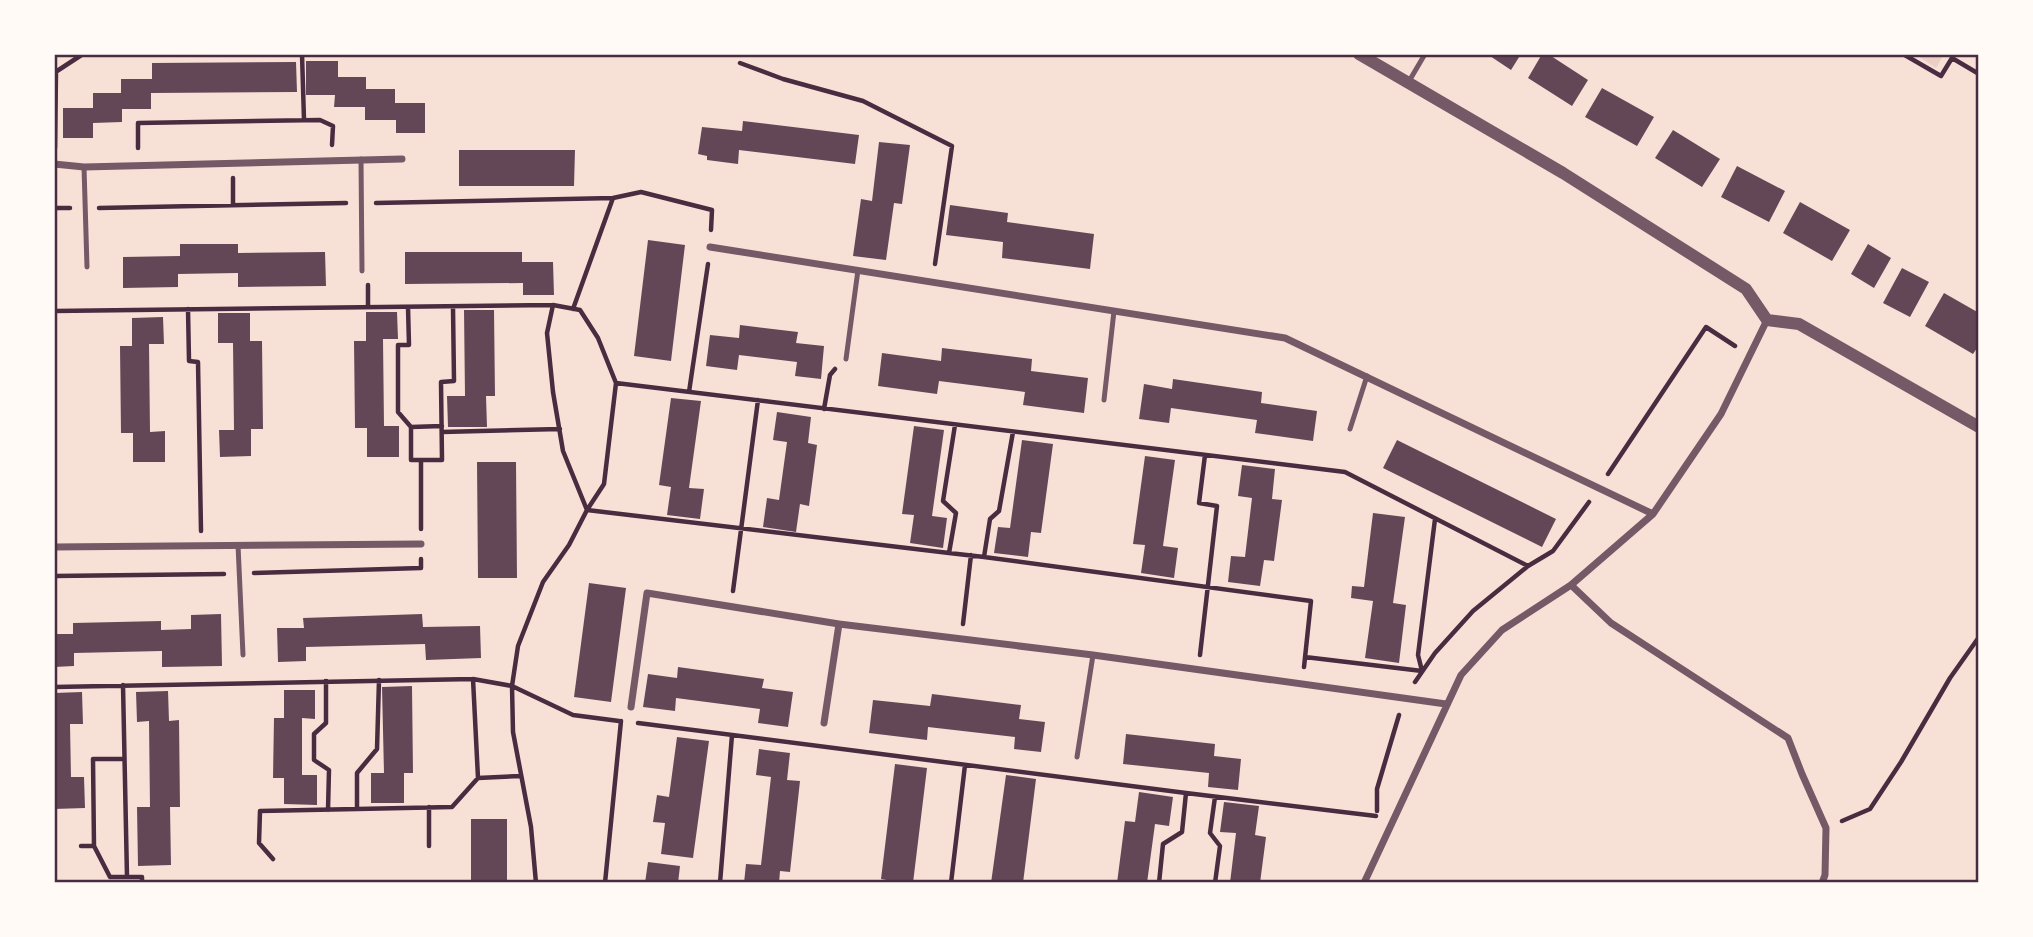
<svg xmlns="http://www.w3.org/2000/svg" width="2033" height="937" font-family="Barlow,sans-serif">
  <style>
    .green { fill: #ebcfc5 }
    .building { fill: #644757 }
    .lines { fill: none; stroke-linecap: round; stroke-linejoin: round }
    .path { stroke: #4a2c40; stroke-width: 4.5 }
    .service { stroke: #755966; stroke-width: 5 }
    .minor { stroke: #755966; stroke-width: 7 }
    .tertiary { stroke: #755966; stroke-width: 12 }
    .neatline { fill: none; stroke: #4a2c40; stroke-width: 2.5 }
  </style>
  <rect width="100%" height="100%" fill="#f7e1d7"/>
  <path class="green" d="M 1915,54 L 1944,54 L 1936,68 Z"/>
  <path class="building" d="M 1487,54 L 1521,54 L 1511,70 Z
    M 1542,54 L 1548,54 L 1588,80 L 1572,106 L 1528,78 Z
    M 306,61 L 338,61 L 338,77 L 366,77 L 366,89 L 395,89 L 395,103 L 425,103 L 425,133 L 396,133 L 396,120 L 365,120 L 365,107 L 334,107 L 335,95 L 306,95 Z
    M 296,62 L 297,92 L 151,93 L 151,109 L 122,109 L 122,122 L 93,123 L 93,138 L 63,138 L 63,108 L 93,108 L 93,93 L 121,93 L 121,79 L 152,79 L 152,63 Z
    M 1602,88 L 1654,117 L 1637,146 L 1585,117 Z
    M 743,121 L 859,135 L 855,164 L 739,150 L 738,164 L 707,160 L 707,156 L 698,154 L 702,127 L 742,131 Z
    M 1673,130 L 1720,159 L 1702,187 L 1655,158 Z
    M 879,142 L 910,145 L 902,204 L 894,203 L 886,260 L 853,256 L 861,199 L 872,201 Z
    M 459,150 L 575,150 L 574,186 L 459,186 Z
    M 1737,166 L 1785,191 L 1769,222 L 1721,197 Z
    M 1800,202 L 1850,230 L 1832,261 L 1783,233 Z
    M 950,205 L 1008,213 L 1007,222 L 1094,234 L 1090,269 L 1002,258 L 1003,242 L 946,235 Z
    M 648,240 L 685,245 L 671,361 L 634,356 Z
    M 180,244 L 238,244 L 238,253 L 325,252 L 326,286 L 238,287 L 238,273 L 178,274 L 178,287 L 123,288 L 123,257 L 180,256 Z
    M 1868,244 L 1891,258 L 1874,288 L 1851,274 Z
    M 405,252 L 522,252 L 522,262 L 553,262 L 554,295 L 523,295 L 523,283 L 405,284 Z
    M 1902,268 L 1929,282 L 1910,317 L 1883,303 Z
    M 1944,293 L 1979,313 L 1979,345 L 1973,354 L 1925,326 Z
    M 464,310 L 494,310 L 495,396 L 486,396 L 487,427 L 448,427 L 447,396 L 465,396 Z
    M 366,312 L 397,312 L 398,339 L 383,339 L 384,426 L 399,426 L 399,457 L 367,457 L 367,428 L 355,428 L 354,341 L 366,341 Z
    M 218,313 L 250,313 L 250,341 L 262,341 L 263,429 L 251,429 L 251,456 L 220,457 L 219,430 L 234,430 L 233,343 L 218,343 Z
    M 163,317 L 164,344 L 149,344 L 150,432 L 165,431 L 165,462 L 133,462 L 133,433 L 121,433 L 120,346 L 132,346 L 132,318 Z
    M 740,325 L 798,332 L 796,343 L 824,346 L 821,379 L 795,376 L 797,362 L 739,355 L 737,370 L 706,366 L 710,335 L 739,338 Z
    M 942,348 L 1032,359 L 1031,371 L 1088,378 L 1084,413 L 1023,405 L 1025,392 L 939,381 L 937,394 L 878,386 L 882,353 L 941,361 Z
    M 1173,379 L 1262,392 L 1261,403 L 1317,411 L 1313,441 L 1255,433 L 1257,420 L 1171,408 L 1169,423 L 1139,419 L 1144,384 L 1172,389 Z
    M 671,398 L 701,401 L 689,488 L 704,489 L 700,519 L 667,515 L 671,487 L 659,485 Z
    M 777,412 L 811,417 L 808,443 L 817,445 L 809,506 L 800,504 L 796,532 L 763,527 L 767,498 L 779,500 L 787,442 L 773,440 Z
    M 914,426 L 944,430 L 932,516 L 947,518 L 943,548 L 910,543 L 914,515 L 902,514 Z
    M 1022,440 L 1053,444 L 1041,533 L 1031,532 L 1028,557 L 994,553 L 998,527 L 1010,528 Z
    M 1397,440 L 1556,519 L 1542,547 L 1383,468 Z
    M 1145,456 L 1175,460 L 1163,546 L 1178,548 L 1174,578 L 1141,573 L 1145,545 L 1133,544 Z
    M 477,462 L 516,462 L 517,578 L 478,578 Z
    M 1242,465 L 1275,469 L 1272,499 L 1282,500 L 1274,561 L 1264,560 L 1260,586 L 1228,582 L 1231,556 L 1245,557 L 1252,498 L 1238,496 Z
    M 1373,513 L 1405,517 L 1393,603 L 1406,605 L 1399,663 L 1365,658 L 1373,601 L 1351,598 L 1352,586 L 1364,587 Z
    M 589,583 L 626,588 L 611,702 L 574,697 Z
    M 221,614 L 222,666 L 162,667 L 162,651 L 74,653 L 74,666 L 54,667 L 54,634 L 73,634 L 73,623 L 161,621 L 161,630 L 191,629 L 191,615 Z
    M 422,614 L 423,627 L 480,626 L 481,658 L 426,660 L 425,644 L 306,647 L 306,661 L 278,662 L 277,628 L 304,628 L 303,618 Z
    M 678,667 L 764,679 L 762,688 L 793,692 L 788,727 L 758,723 L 760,709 L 676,698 L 675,711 L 643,707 L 648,674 L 677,678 Z
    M 412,686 L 413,773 L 404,773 L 404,803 L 371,803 L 371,773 L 384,773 L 382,687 Z
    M 284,690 L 315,690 L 315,719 L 302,718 L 302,775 L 317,775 L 317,805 L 284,804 L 284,778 L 273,778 L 274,718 L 284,718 Z
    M 168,691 L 169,721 L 179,720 L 180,807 L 170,807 L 171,865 L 138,866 L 137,807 L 150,807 L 149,721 L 137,722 L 136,692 Z
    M 82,692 L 83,724 L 70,724 L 71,777 L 84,777 L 85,808 L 54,809 L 54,693 Z
    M 932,694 L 1021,705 L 1019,719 L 1045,722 L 1041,752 L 1014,749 L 1015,737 L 928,727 L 927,740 L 869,733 L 873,700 L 930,706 Z
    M 1126,734 L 1215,744 L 1214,756 L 1241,759 L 1238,790 L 1208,787 L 1209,773 L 1123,764 Z
    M 677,737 L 709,741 L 693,858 L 661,854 L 665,823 L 653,822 L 657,795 L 669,797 Z
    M 759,749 L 790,753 L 787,780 L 800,781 L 790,872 L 780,871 L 779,883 L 744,883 L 746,864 L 761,865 L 771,777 L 756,775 Z
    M 895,764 L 927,768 L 913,883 L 892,883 L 892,881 L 881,879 Z
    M 1006,775 L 1036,779 L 1023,883 L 991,883 Z
    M 1139,792 L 1173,797 L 1169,826 L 1155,824 L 1147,883 L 1117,883 L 1125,821 L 1135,822 Z
    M 1224,802 L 1259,806 L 1255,835 L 1266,837 L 1260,883 L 1230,883 L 1236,833 L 1220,832 Z
    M 471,819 L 507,819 L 507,883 L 471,883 Z
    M 648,862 L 680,866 L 678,883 L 645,883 Z"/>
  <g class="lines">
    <path class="path" d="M 302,54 L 304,120
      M 1903,54 L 1941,76 L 1952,58 L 1979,74
      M 740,63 L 783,79 L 863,101 L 952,146 L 935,264
      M 54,73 L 83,54
      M 55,148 L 56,72
      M 138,148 L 138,123 L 320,120 L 333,126 L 332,145
      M 233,178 L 233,205
      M 376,203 L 613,198
      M 54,208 L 70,208
      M 99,208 L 346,203
      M 368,285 L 368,307
      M 408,307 L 409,345 L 398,345 L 398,412 L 411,427 L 411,460 L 421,460 L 421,529
      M 188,309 L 189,361 L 198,362 L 201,531
      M 573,309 L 613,198 L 641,192 L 712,210 L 711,230
      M 54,311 L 553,305
      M 616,383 L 604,484 L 587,510 L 949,553
      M 689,392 L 708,264
      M 824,409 L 830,375 L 835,369
      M 955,425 L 943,501 L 956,513 L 949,553 L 984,557
      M 411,427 L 442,426
      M 442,432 L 560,429
      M 1013,432 L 999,511 L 990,519 L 984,557 L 1311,601 L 1304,667
      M 421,460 L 442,460 L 441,382 L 454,381 L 453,307
      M 1608,474 L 1706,327 L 1735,346
      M 254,573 L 421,568 L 421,559
      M 54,576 L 224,574
      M 733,591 L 758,400
      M 963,624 L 971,555
      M 1200,655 L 1217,506 L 1199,503 L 1205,455
      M 1305,657 L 1422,671 L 1418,655 L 1435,519
      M 379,680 L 377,749 L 357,773 L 357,809 L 452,807 L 478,778 L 473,679
      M 326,681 L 326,723 L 314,734 L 314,760 L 329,770 L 328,810
      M 1415,682 L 1435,653 L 1473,611 L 1528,566 L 1553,551 L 1589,502
      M 123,685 L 127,877 L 142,877 L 142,883
      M 54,687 L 473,679 L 512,686 L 573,715 L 619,721
      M 638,723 L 1186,793 L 1376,816
      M 478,778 L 521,776
      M 429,807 L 429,846
      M 1377,811 L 1377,789 L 1399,715
      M 1842,821 L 1870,809 L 1901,762 L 1950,678 L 1979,637
      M 81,846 L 94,846 L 93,759 L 124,759
      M 94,846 L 110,877 L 127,877
      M 273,859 L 259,843 L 260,811 L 357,809
      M 536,883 L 531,827 L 513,732 L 512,686 L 518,646 L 543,582 L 569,545 L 587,510 L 563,451 L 553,392 L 547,333 L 553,305 L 580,310 L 598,338 L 616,383 L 1345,472 L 1528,566
      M 605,883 L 621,721
      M 720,883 L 732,735
      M 951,883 L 965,765
      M 1159,883 L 1163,844 L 1182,832 L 1186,793
      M 1215,883 L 1220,846 L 1210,833 L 1215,797"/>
    <path class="service" d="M 1408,83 L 1425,54
      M 361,159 L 362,271
      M 84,167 L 87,267
      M 846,359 L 858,270
      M 1104,400 L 1114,311
      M 1350,429 L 1367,376
      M 238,545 L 243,655
      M 1077,757 L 1093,655"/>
    <path class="minor" d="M 54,164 L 84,167 L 402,159
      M 710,247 L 1285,338 L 1653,514
      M 54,547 L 421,544
      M 1571,585 L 1611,623 L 1788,738 L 1802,774 L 1826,828 L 1825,875 L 1822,883
      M 631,707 L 647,593 L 839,624
      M 824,723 L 839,624 L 1093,655 L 1446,704
      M 1364,883 L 1461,675 L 1502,630 L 1571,585 L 1653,514 L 1721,414 L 1767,320"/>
    <path class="tertiary" d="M 1359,54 L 1563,173 L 1746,289 L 1767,320 L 1799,324 L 1979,427"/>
  </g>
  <rect width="2033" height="937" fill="none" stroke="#fffaf5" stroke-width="112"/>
  <rect x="56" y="56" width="1921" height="825" class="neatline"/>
</svg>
